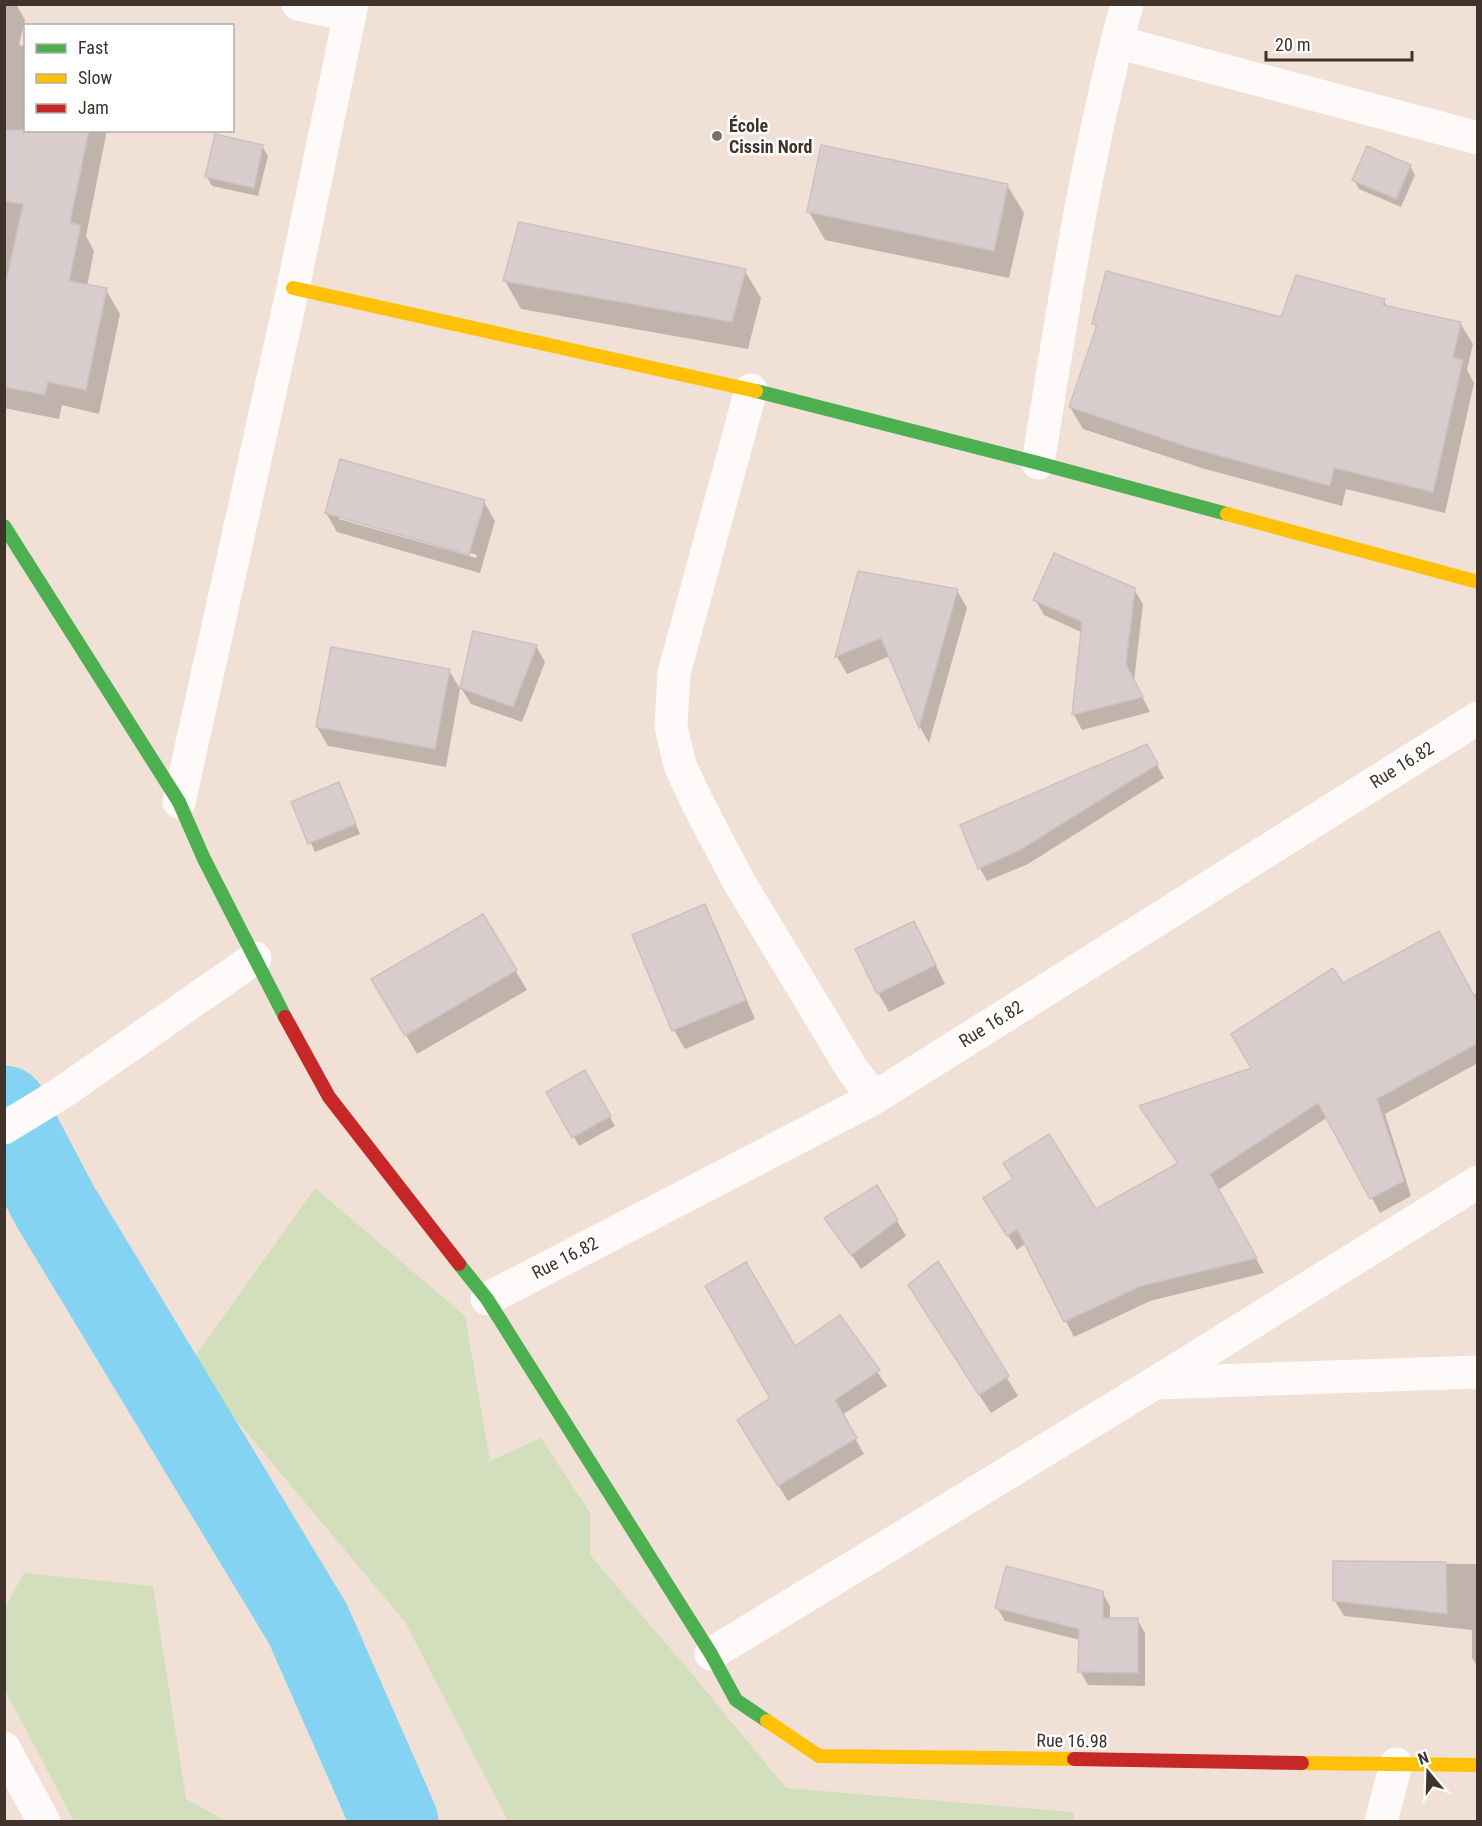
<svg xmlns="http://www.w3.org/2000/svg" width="1482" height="1826" font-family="'Roboto Condensed',sans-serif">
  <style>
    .green { fill: #d3debc }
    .shadow { fill: #0003; fill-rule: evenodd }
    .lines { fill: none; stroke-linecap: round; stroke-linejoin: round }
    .river { stroke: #84d3f2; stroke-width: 87 }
    .building { fill: #d9cccd; stroke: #cdc0c0; stroke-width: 1.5 }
    .street { stroke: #fdfaf9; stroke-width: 33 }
    .fast { stroke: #4caf50; stroke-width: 14 }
    .slow { stroke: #ffc107; stroke-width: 14 }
    .jam { stroke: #c62828; stroke-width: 14 }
    .poi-dot { fill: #7d7067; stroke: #fff; stroke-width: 2 }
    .labels { text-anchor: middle; stroke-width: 5; stroke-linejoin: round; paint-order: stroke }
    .poi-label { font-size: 18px; font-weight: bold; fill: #3f332b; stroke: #fff; text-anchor: start }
    .street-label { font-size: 18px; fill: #3f332b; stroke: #fff }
  </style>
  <rect width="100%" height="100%" fill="#f1e0d6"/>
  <path class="green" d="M 315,1188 L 465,1316 L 490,1461 L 541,1438 L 590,1513 L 590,1555 L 692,1674 L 786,1788 L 1073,1812 L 1075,1821 L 508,1821 L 405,1622 L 206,1384 L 196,1355 Z
    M 24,1573 L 153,1586 L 186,1799 L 226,1821 L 74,1821 L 5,1690 L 5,1607 Z"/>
  <path class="shadow" d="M 4,4 L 16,4 L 25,20 L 19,45 L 26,47 L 26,130 L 107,130 L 86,236 L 94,251 L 87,286 L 106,290 L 120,314 L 99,414 L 62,405 L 59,419 L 4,408 L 4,298 L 8,282 L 4,281 Z
    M 262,146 L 268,156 L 258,196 L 212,186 L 207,177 Z
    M 1410,166 L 1415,175 L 1401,207 L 1359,189 L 1354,180 Z
    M 1007,185 L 1024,213 L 1009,278 L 825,240 L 809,212 Z
    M 745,271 L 761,298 L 748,349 L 521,309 L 505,281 Z
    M 1384,301 L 1388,308 L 1460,323 L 1473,344 L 1467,370 L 1474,383 L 1445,513 L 1346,489 L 1342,506 L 1205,469 L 1083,429 L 1070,407 L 1097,329 L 1094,324 L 1282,319 Z
    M 341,461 L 484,502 L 495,521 L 480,573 L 337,532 L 326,513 ZM 339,516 L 477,555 L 476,558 L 339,519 Z
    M 859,573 L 957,590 L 967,608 L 929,743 L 920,727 L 890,656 L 847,674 L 837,657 Z
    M 1134,589 L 1143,604 L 1134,681 L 1150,712 L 1082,730 L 1074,715 L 1083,633 L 1044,615 L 1035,599 Z
    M 536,646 L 545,662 L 522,722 L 471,704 L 461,688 Z
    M 449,670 L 460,689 L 446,767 L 328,746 L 317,727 Z
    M 1154,759 L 1164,778 L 1028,864 L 987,881 L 980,868 Z
    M 338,784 L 360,834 L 315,852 L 293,803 Z
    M 704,906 L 715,925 L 755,1019 L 685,1049 L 674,1030 L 634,936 Z
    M 483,916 L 527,990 L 417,1054 L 373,979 Z
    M 924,941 L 945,984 L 889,1012 L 878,993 Z
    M 1342,985 L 1473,995 L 1478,993 L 1478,1063 L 1385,1114 L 1411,1196 L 1380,1213 L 1328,1117 L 1218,1190 L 1264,1273 L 1150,1301 L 1074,1337 L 1026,1243 L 1017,1250 L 994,1213 L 1095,1211 L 1179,1165 L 1150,1121 L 1253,1068 Z
    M 584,1072 L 615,1126 L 579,1146 L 548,1092 Z
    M 877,1187 L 906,1236 L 861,1269 L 826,1218 Z
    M 938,1263 L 1018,1396 L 991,1413 L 920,1304 Z
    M 839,1317 L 887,1386 L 842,1415 L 864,1454 L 788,1501 L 747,1435 L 772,1399 L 794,1349 Z
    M 1335,1563 L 1478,1564 L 1478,1667 L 1472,1658 L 1472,1630 L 1344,1616 L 1335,1601 Z
    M 1102,1592 L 1110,1606 L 1110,1619 L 1137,1619 L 1145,1633 L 1145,1686 L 1088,1685 L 1080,1671 L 1080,1640 L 1005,1621 L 997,1608 Z"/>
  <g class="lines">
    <path class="river" d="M 4,1109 L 55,1206 L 308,1624 L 395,1822"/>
  </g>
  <path class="building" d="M 4,130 L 89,130 L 70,223 L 81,225 L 69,281 L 107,288 L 86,390 L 48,382 L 45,395 L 4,387 L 4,291 L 23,204 L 4,201 Z
    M 215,134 L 263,145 L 254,188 L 205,177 Z
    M 821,145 L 1008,184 L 994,251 L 807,212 Z
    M 1367,146 L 1411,165 L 1396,199 L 1352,180 Z
    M 519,222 L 746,269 L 732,322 L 503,281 Z
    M 1106,271 L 1281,317 L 1296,275 L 1385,299 L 1383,305 L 1461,322 L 1453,358 L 1463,360 L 1433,492 L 1334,468 L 1330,486 L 1191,448 L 1069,407 L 1097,325 L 1092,324 Z
    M 340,459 L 485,500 L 469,555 L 325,513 Z
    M 1054,553 L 1135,588 L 1126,664 L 1143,697 L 1072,715 L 1082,622 L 1033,600 Z
    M 858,571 L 958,589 L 919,728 L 881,638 L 835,657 Z
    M 473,631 L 537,645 L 513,707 L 460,688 Z
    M 331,647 L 450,669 L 435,749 L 316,727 Z
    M 1147,744 L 1158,764 L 1020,850 L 978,869 L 960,825 Z
    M 339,782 L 356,824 L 308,844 L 291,802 Z
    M 705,904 L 746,1000 L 672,1031 L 632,935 Z
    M 483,914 L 517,970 L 405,1036 L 371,979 Z
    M 914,921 L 936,965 L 877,994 L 855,949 Z
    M 1439,931 L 1478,1003 L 1478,1043 L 1377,1099 L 1404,1181 L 1370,1199 L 1318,1103 L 1210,1174 L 1257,1258 L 1141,1286 L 1064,1322 L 1017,1229 L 1007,1236 L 983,1198 L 1013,1179 L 1003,1163 L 1049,1134 L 1096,1209 L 1178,1163 L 1139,1106 L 1251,1068 L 1231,1034 L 1333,968 L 1343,983 Z
    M 585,1070 L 611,1116 L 572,1138 L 546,1092 Z
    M 877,1185 L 898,1220 L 851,1255 L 824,1218 Z
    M 938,1261 L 1009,1376 L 979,1395 L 908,1285 Z
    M 746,1262 L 795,1346 L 840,1315 L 880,1370 L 835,1400 L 857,1438 L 778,1486 L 737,1420 L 770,1398 L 705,1286 Z
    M 1333,1561 L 1446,1562 L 1447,1614 L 1333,1601 Z
    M 1006,1566 L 1103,1591 L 1103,1618 L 1138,1618 L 1138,1673 L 1078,1672 L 1079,1629 L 995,1608 Z"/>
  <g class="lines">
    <path class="street" d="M 298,4 L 350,15
      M 1117,42 L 1478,138
      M 751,390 L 674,673 L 671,727 L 680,765 L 697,802 L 739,882 L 852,1069 L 874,1098
      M 1038,463 C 1063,309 1086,155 1127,4
      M 179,802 L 293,288 L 352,4
      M 4,1128 L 60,1094 L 255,958
      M 487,1299 L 874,1098 L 1478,718
      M 1156,1383 L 1478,1372
      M 711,1654 L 1155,1383 L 1478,1182
      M 4,1748 L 44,1822
      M 1381,1822 L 1396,1764"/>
    <path class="fast" d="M 756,391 L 1038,463 L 1227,514
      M 4,526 L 179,802 L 204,859 L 285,1017
      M 459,1264 L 487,1299 L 711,1654 L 736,1700 L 767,1721"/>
    <path class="slow" d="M 293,288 L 756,391
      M 1227,514 L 1478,582
      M 767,1721 L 819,1756 L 1074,1759
      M 1302,1763 L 1478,1765"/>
    <path class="jam" d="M 285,1017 L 329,1097 L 459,1264
      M 1074,1759 L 1302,1763"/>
  </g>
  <circle class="poi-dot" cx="717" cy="136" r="6"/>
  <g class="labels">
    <g class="poi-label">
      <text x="729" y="132">École<tspan x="729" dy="21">Cissin Nord</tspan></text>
    </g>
    <g class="street-label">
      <text transform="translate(1402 765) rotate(-32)" y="6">Rue 16.82</text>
      <text transform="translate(991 1024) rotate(-32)" y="6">Rue 16.82</text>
      <text transform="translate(565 1258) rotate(-27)" y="6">Rue 16.82</text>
      <text transform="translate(1072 1741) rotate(1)" y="6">Rue 16.98</text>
    </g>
  </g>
  <rect width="1482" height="1826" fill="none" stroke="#3f332b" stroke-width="12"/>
  <rect x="24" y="24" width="210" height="108" fill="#ffffff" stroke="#b2adaa" stroke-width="1.5"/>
  <rect x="36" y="44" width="30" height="9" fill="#4caf50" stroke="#b2adaa" stroke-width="1.5"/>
  <text x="78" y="54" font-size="18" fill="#3f332b">Fast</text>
  <rect x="36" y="74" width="30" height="9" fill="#ffc107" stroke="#b2adaa" stroke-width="1.5"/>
  <text x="78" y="84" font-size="18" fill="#3f332b">Slow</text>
  <rect x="36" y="104" width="30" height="9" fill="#c62828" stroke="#b2adaa" stroke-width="1.5"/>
  <text x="78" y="114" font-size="18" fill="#3f332b">Jam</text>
  <g transform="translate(1428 1772) rotate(341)" stroke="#ffffff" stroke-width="4.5" paint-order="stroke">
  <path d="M0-4.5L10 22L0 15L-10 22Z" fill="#3f332b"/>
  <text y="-9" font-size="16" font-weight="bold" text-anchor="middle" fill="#3f332b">N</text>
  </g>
  <path d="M1266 51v9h146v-9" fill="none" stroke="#3f332b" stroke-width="3"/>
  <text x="1275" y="51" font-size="18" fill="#3f332b" stroke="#ffffff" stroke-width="4.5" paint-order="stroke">20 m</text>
</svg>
